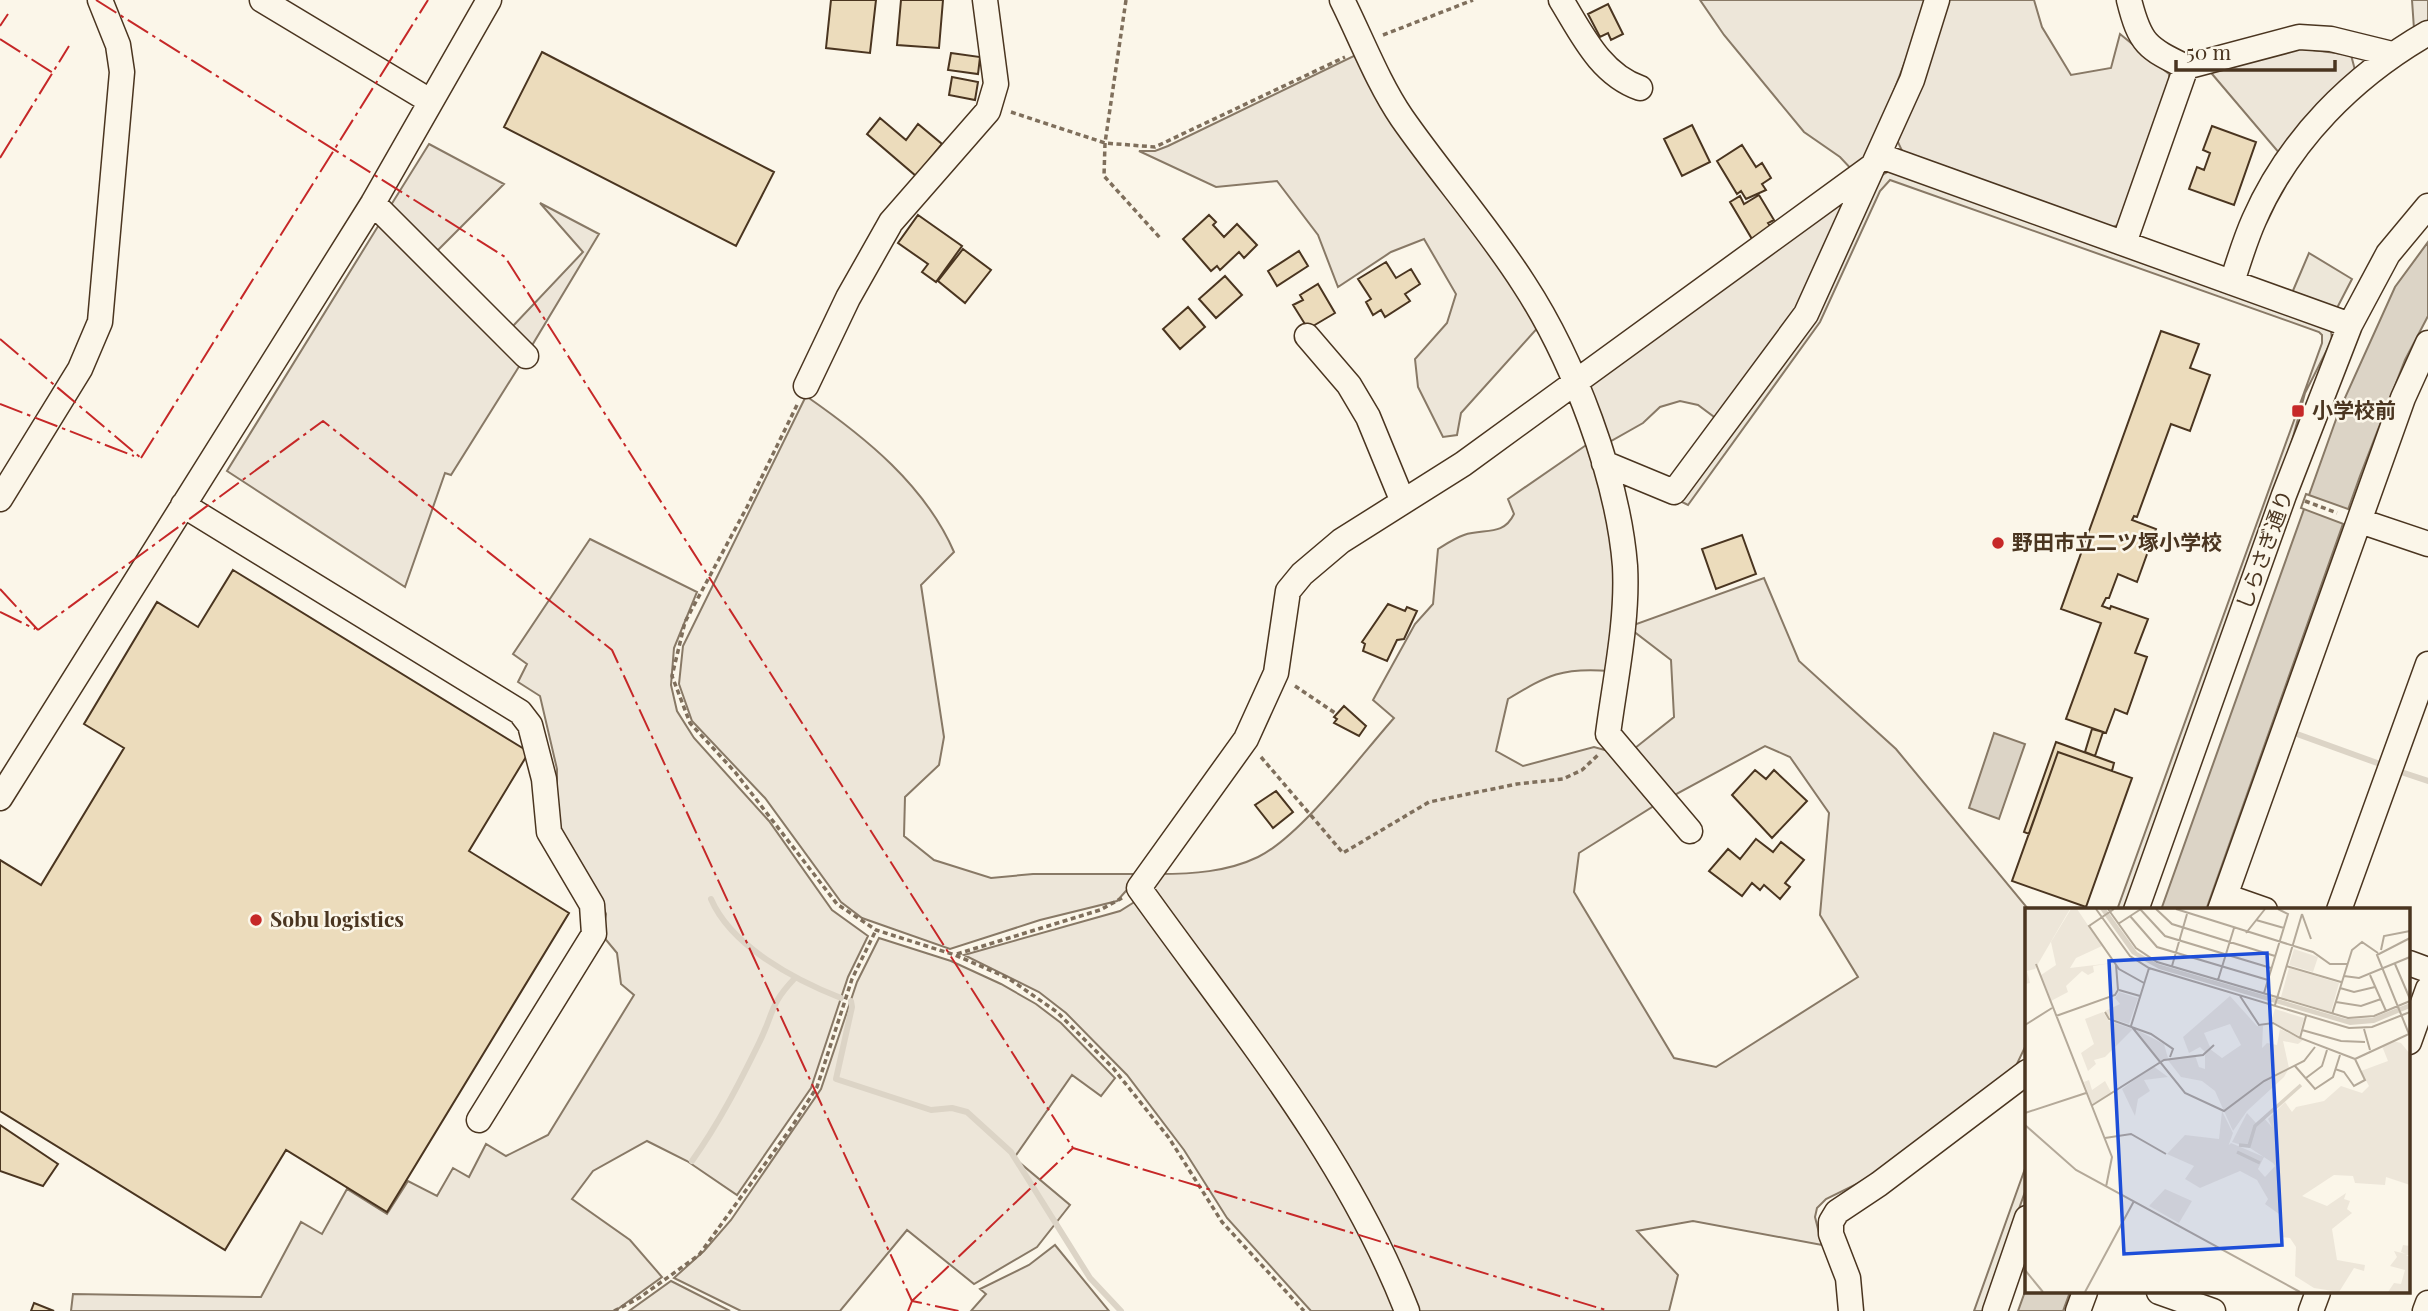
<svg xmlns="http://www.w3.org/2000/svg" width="2428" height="1311" font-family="'Playfair Display','Noto Sans JP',serif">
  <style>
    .green { fill: #ede6d9; stroke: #887966; stroke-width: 2 }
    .parking { fill: #ede7d9; stroke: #887966; stroke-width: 2 }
    .water { fill: #dcd4c6; stroke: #887966; stroke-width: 2 }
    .pier { fill: #fbf6e9; stroke: #887966; stroke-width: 2 }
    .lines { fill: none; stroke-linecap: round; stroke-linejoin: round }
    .stream { stroke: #dcd4c6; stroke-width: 6 }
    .building { fill: #ecdcbc; stroke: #4a3520; stroke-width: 2 }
    .minor-casing { stroke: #4a3520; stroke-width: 27 }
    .path { stroke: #7f6f5c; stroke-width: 3.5; stroke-dasharray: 5 3.5; stroke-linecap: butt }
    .minor { stroke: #fbf6e9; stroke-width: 24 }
    .power { stroke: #c62828; stroke-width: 2; stroke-dasharray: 24 5 3.5 5; stroke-linecap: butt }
    .poi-dot { fill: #c62828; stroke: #fbf6e9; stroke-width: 2.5 }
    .labels { text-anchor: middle; stroke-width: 5; stroke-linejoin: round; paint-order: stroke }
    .poi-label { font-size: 21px; font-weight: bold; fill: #4a3520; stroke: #fbf6e9; text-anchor: start }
    .street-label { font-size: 21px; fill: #4a3520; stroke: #fbf6e9 }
    .inset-river { fill: none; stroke: #dcd4c6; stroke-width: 3.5 }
    .inset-road { fill: none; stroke: #b4a999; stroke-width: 2 }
    .view { fill: #1d4ed8; fill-opacity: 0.15; stroke: #1d4ed8; stroke-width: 3.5 }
    .inset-edge { fill: none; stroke: #4a3520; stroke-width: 3.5 }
  </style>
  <rect width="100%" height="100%" fill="#fbf6e9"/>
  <path class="green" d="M 1700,0 L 1929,0 L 1870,152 L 1854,172 L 1840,157 L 1804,132 L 1724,35 Z
    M 1949,0 L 2034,0 L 2042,27 L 2071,75 L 2111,68 L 2120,34 L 2169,74 L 2170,82 L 2120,224 L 2111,228 L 1904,155 L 1896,138 L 1933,52 Z
    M 2412,0 L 2428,0 L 2428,22 L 2414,29 Z
    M 2297,48 L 2351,55 L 2355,70 L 2280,154 L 2207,68 Z
    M 1362,52 L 1542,323 L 1461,413 L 1457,435 L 1443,437 L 1418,387 L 1415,359 L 1447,323 L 1456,294 L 1424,239 L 1391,252 L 1338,287 L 1318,235 L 1277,181 L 1216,187 L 1139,151 L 1155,151 L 1168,146 Z
    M 429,144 L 504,184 L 437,251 L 391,205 Z
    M 1852,187 L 1796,308 L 1717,419 L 1698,405 L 1680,401 L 1660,407 L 1643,423 L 1604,445 L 1580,384 Z
    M 540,203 L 599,234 L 531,347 L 512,327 L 583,252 Z
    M 380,223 L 520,365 L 451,475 L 445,473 L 405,587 L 227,471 Z
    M 806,396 C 865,437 925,485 954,552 L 921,585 L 944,737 L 939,765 L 905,797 L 904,836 L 934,860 L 991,878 L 1033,874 L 1141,874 L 1117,901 L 1040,920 L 950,949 L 862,918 L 841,902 L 765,798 L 692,721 L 679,684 L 683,646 Z
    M 1592,441 L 1616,529 L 1610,671 C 1562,667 1548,675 1508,699 L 1496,751 L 1523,766 L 1594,747 L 1612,752 L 1660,802 L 1579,853 L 1574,892 L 1674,1058 L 1716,1067 L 1858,977 L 1820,915 L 1829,813 L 1790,757 L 1765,746 L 1671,797 L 1630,752 L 1674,717 L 1671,660 L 1628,627 L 1764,578 L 1799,661 L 1896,749 L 2029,910 L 2027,1043 L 2014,1070 L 1873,1176 L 1826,1199 L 1817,1208 L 1815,1217 L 1822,1245 L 1693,1221 L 1637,1231 L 1678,1275 L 1669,1311 L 1410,1311 L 1150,884 L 1158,874 C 1192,874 1227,872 1258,857 C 1301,836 1361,755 1394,718 L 1373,700 L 1415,624 L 1433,604 L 1438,549 C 1446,544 1455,538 1464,535 C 1484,528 1503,537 1514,514 L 1508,499 Z
    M 590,539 L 697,592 L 674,648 L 671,685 L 677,711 L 694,738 L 769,821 L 832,910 L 868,936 L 848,977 L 811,1088 L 737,1195 L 687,1161 L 647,1141 L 593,1171 L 572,1199 L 630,1240 L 662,1277 L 615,1311 L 71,1311 L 73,1294 L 261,1297 L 301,1222 L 322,1234 L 347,1189 L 387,1214 L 408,1181 L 437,1196 L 453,1168 L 469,1177 L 486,1144 L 506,1156 L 548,1135 L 634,995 L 621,984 L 617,953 L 602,935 L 606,914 L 601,901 L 557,826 L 557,769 L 540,696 L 518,682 L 527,664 L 513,654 Z
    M 1136,901 L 1314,1143 L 1401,1311 L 1311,1311 L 1227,1218 L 1184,1150 L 1127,1075 L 1066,1013 L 1039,992 L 964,955 L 1120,911 Z
    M 879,938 L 951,961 L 1001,984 L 1036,1004 L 1061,1023 L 1115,1078 L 1101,1096 L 1072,1075 L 1014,1158 L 1070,1205 L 1037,1247 L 974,1284 L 907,1230 L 840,1311 L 741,1311 L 674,1278 L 704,1251 L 731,1220 L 821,1089 L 857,982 Z
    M 1055,1245 L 1109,1311 L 971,1311 L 986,1294 L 980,1289 L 1029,1265 Z
    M 671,1281 L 730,1311 L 629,1311 Z"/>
  <path class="parking" d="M 1891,170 L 2331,330 L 2332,340 L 2305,393 L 2287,459 L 2126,910 L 2117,910 L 2322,343 L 2322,335 L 2319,332 L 1890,180 L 1880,191 L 1820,322 L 1688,505 L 1680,501 L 1878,177 Z
    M 2309,253 L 2352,279 L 2337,308 L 2292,293 Z
    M 2027,1163 L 2027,1186 L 1983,1311 L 1974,1311 Z"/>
  <path class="water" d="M 2428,242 L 2428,316 L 2405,360 L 2360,476 L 2206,910 L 2161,910 L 2339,411 L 2395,287 Z
    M 1994,733 L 2025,744 L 1999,819 L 1969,808 Z
    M 2027,1286 L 2027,1292 L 2070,1292 L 2063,1311 L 2018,1311 Z"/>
  <path class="pier" d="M 2306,494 L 2351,510 L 2346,525 L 2301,508 Z"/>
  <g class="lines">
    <path class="stream" d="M 2297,734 L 2380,764
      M 2398,771 L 2428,781
      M 711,899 C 731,946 795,980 841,998
      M 851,1001 L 852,1007 L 836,1079 L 931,1110 L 952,1108 L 967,1112 L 1011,1152 L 1090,1278 L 1121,1311
      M 692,1161 C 719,1123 739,1084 759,1043 C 774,1013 769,1005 795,978"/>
  </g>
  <path class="building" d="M 831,0 L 876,0 L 870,53 L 826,48 Z
    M 901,0 L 943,0 L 939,48 L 897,45 Z
    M 1608,4 L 1623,34 L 1611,40 L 1608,33 L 1600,37 L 1588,14 Z
    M 542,52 L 774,172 L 736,246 L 504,127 Z
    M 951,53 L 980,57 L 978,74 L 948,70 Z
    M 952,77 L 978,82 L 975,100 L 949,95 Z
    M 880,118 L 906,140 L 918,124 L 942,144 L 916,176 L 867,134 Z
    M 1692,125 L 1710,162 L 1682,176 L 1664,139 Z
    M 2212,126 L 2256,142 L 2234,205 L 2189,189 L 2197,167 L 2204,170 L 2210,153 L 2203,150 Z
    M 1742,145 L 1756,167 L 1762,163 L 1771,178 L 1762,184 L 1766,190 L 1746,199 L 1741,191 L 1737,194 L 1717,161 Z
    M 1759,195 L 1774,220 L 1768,223 L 1771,227 L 1752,239 L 1730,202 L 1740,196 L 1744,204 Z
    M 918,215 L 962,246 L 936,282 L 922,272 L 928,264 L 898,243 Z
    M 1209,215 L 1216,222 L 1213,225 L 1224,237 L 1237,224 L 1257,245 L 1244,258 L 1239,252 L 1220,270 L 1217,266 L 1211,271 L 1183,239 Z
    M 963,249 L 991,270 L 965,303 L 938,281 Z
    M 1299,251 L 1308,266 L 1277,286 L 1268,271 Z
    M 1386,262 L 1396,278 L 1411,269 L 1420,284 L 1405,294 L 1410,301 L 1385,317 L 1381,310 L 1373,315 L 1366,302 L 1371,299 L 1358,279 Z
    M 1225,276 L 1242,295 L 1216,318 L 1199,299 Z
    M 1318,284 L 1335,313 L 1308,329 L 1293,305 L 1303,300 L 1300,295 Z
    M 1188,307 L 1205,327 L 1180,349 L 1163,329 Z
    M 2161,331 L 2199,344 L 2190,368 L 2210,375 L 2190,431 L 2171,424 L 2137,517 L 2134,516 L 2132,520 L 2156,529 L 2137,582 L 2118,574 L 2109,598 L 2106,598 L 2102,606 L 2110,609 L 2111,606 L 2148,619 L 2135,653 L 2147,657 L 2127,714 L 2115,709 L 2106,733 L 2066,719 L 2101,623 L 2061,609 Z
    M 1742,535 L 1756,574 L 1716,589 L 1702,549 Z
    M 233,570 L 529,752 L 469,851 L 569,913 L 387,1212 L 286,1150 L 225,1250 L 0,1111 L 0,860 L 41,885 L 124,748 L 84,724 L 157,602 L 198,627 Z
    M 1388,604 L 1405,611 L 1407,607 L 1417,611 L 1404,639 L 1397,640 L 1387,661 L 1363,651 L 1365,644 L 1362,642 Z
    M 1344,706 L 1366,726 L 1359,736 L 1334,723 L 1337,719 L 1334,717 Z
    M 2092,729 L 2103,732 L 2095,756 L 2085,752 Z
    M 2056,742 L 2114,763 L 2112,771 L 2058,752 L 2029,834 L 2024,832 Z
    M 2058,752 L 2132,778 L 2086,907 L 2012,881 Z
    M 1755,770 L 1766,779 L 1774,770 L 1807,801 L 1772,838 L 1732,795 Z
    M 1276,791 L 1293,812 L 1273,828 L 1255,805 Z
    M 1756,839 L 1773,852 L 1781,842 L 1804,860 L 1785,883 L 1790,887 L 1780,899 L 1764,885 L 1760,890 L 1752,883 L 1742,896 L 1709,871 L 1728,849 L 1740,859 Z
    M 0,1125 L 58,1164 L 43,1186 L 0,1171 Z
    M 34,1303 L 54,1311 L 31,1311 Z"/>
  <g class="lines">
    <defs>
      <path id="minor" d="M 262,0 L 430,101
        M 1342,0 C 1361,38 1378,83 1402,118 C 1441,174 1487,226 1524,284 C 1573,359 1618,477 1625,566 C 1628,621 1615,680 1608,734 L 1690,831
        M 1561,0 C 1582,34 1600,74 1640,88
        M 2129,0 C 2140,44 2147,48 2186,67 L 2299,37 L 2331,39 L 2392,54
        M 1878,155 L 2350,325
        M 373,203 L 526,356
        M 2124,243 L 2186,67
        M 2232,282 C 2239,261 2245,240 2254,220 C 2289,140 2353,76 2428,33
        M 1307,336 L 1349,385 L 1368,417 L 1403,502
        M 806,386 L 848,298 L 891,222 L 988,111 L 996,84 L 985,0
        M 1604,463 L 1674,492 L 1806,314 L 1912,80 L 1937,0
        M 0,499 L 80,369 L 100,322 L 122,72 L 118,45 L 100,0
        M 183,505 L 520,712 L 530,725 L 544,779 L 549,832 L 592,905 L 594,934 L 479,1120
        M 2360,521 L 2428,544
        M 0,798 L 373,203 L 489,0
        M 2225,896 L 2265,910
        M 2136,910 L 2284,495 L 2350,325 L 2388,254 L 2428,206
        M 2220,910 L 2403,398 L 2428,343
        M 2339,910 L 2428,664
        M 2409,963 L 2428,970
        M 2409,1042 L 2428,989
        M 2159,1292 L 2213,1311
        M 1407,1311 C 1346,1154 1236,1024 1139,888 L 1246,739 L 1276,673 L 1288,591 L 1302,574 L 1341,541 L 1463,464 L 1874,165
        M 1851,1311 L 1848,1278 L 1831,1234 L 1831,1222 L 1837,1212 L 1879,1184 L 2027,1072
        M 1995,1311 L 2027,1218
        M 2078,1311 L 2085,1292
        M 2311,1311 L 2318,1292
        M 2425,1311 L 2428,1303"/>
    </defs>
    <use href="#minor" class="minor-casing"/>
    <path class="path" d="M 1126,0 L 1105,143 L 1104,176 L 1161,239
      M 1383,35 L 1473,0
      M 1011,112 L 1105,143 L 1155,147 L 1345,57
      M 797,405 L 747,507 L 685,622 L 672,676 L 690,723 L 735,772 L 837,904 L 876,930 L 955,955 L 1008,978 L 1057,1012 L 1113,1068 L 1169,1138 L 1222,1222 L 1304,1311
      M 2305,501 L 2337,513
      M 1295,686 L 1335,713
      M 1261,757 L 1343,853 L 1429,802 L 1517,784 L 1563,779 L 1582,770 L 1598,755
      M 957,954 L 1100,910 L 1122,898
      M 614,1311 L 639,1298 L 699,1255 L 791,1128 L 817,1087 L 852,979 L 876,930"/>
    <use href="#minor" class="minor"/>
    <path class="power" d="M 96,0 L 505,257 L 1073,1148 L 1609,1311
      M 0,26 L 8,14
      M 0,39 L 53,73
      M 0,158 L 69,46
      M 0,339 L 141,458
      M 0,404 L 134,456
      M 141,458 L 428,0
      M 0,589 L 38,630
      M 0,612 L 35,629
      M 38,630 L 323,421 L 612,650 L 912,1301 L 959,1311
      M 908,1311 L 912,1301 L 1073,1148"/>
  </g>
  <g class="poi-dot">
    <rect x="2291" y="404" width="14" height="14" rx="3.5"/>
    <circle cx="1998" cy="543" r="7"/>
    <circle cx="256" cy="920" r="7"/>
  </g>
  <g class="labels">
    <g class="poi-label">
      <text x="2312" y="418">小学校前</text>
      <text x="2012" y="550">野田市立二ツ塚小学校</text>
      <text x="270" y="927">Sobu logistics</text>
    </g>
    <g class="street-label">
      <text transform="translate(2265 550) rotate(-70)" y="7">しらさぎ通り</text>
    </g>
  </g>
  <g transform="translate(2025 908)">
    <rect width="385" height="385" fill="#fbf6e9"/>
    <path d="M 0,1 L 45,1 L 10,61 L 2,63 L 5,75 L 0,76 ZM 46,1 L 52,1 L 77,38 L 51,50 L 45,60 L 87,55 L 68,58 L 69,64 L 63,67 L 57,63 L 41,78 L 43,84 L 26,93 L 16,67 L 31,57 L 26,34 ZM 269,41 L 293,49 L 288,64 L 264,57 ZM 264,60 L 314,75 L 306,104 L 256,89 ZM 94,84 L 113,90 L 104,116 L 85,110 L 80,103 L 95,96 L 90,90 ZM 205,88 L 232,118 L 238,118 L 237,140 L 242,135 L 252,137 L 255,121 L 278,132 L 273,136 L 258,133 L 264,160 L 259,169 L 222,203 L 208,223 L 190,183 L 177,173 L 156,169 L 142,151 L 170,147 L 174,159 L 180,161 L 180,147 L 185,141 L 197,150 L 216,137 L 205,116 L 179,125 L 185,139 L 180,144 L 175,139 L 164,145 L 158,129 ZM 250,101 L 279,110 L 274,128 L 246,113 ZM 78,104 L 84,113 L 108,121 L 80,149 L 69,152 L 71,156 L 63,163 L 56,145 L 69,136 L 60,111 ZM 110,121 L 139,136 L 143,150 L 135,153 ZM 368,133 L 376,135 L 385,146 L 385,277 L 361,269 L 360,277 L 330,275 L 328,268 L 309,267 L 277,288 L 302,298 L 321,285 L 319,291 L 325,293 L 322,301 L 327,305 L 307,321 L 312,352 L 340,357 L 339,363 L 329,360 L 314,384 L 289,380 L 270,368 L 271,339 L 265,330 L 255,329 L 254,306 L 240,296 L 243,291 L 232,272 L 215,263 L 175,280 L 160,271 L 169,258 L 142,246 L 160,227 L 194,231 L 197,203 L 208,225 L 203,239 L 185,255 L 206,235 L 239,249 L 233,261 L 240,269 L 250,258 L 248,255 L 225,240 L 207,234 L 222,205 L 232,216 L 238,209 L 247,219 L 243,211 L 260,194 L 267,204 L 271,199 L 299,193 L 316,178 L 337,185 L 344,178 L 336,163 L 363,153 L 357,138 ZM 128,158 L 143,169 L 119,172 L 125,183 L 113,191 L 110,208 L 97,181 ZM 64,172 L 67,182 L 80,173 L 87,186 L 67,196 L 59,174 ZM 140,281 L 167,293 L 154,315 L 124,298 ZM 378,337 L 385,338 L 385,347 L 381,347 L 385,349 L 385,384 L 363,384 L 369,375 L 376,376 L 380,362 L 365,358 L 372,349 L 369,343 L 381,346 L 376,344 Z" fill="#ede6d9"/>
    <path d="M 75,1 L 81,1 L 112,44 L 133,56 L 321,111 L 347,110 L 385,95 L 385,100 L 349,115 L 325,117 L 134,61 L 107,46 Z" fill="#dcd4c6"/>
    <path class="inset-river" d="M 214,237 L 224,238 L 230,218 L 276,177M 212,244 L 235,255"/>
    <path class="inset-road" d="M 71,1 L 105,48 L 124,60 L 324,120 L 347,119 L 385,104M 83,1 L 111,40 L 132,54 L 323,110 L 349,108 L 385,93M 89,1 L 64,18 L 94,61 L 119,75M 115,1 L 140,28 L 246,60M 131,1 L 147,16 L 250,48M 151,1 L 288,44 L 305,56 L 322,56M 277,6 L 286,31M 105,8 L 132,39 L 243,72M 231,12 L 259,20M 93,16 L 116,1M 221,25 L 240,1M 356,42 L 359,28 L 385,23M 11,56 L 87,249 L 81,279M 370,56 L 385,91M 91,57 L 93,82M 147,58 L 162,6M 261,58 L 316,74M 345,67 L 361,103M 319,68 L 334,70 L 385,49M 193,72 L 209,20M 315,80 L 329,84 L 350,79M 94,82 L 115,88M 239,85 L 263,6 L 253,1M 215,88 L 234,117 L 248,115 L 275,130M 311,94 L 336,98 L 356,91M 250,97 L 277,6M 80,104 L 84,111 L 126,126 L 148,141 L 145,149M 307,106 L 327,42 L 337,34 L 353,45M 31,108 L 90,87 L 93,82M 281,108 L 275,130 L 330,151M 0,117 L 27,100M 106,118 L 124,60M 107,119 L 160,185 L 199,203 L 239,173 L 279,153 L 290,139M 339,121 L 345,142M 277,122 L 316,133 L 340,134M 330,151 L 384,126 L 352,47 L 385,30M 270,158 L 290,181 L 308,169 L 315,147M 310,161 L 319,164 L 329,178 L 340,172 L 330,151M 281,170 L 297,158 L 302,142M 66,198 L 139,152 L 178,147 L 189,137M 0,205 L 61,185M 0,217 L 51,262 L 275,384M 80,230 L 106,226 L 141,246M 0,362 L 18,384M 60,384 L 109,293"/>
    <path class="view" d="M 242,45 L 257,337 L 99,346 L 84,53 Z"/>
    <rect width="385" height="385" class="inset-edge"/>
  </g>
  <path d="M2176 60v10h159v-10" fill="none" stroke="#4a3520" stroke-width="3.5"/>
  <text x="2186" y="60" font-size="21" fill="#4a3520" stroke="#fbf6e9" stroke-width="5" paint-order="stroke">50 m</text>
</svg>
